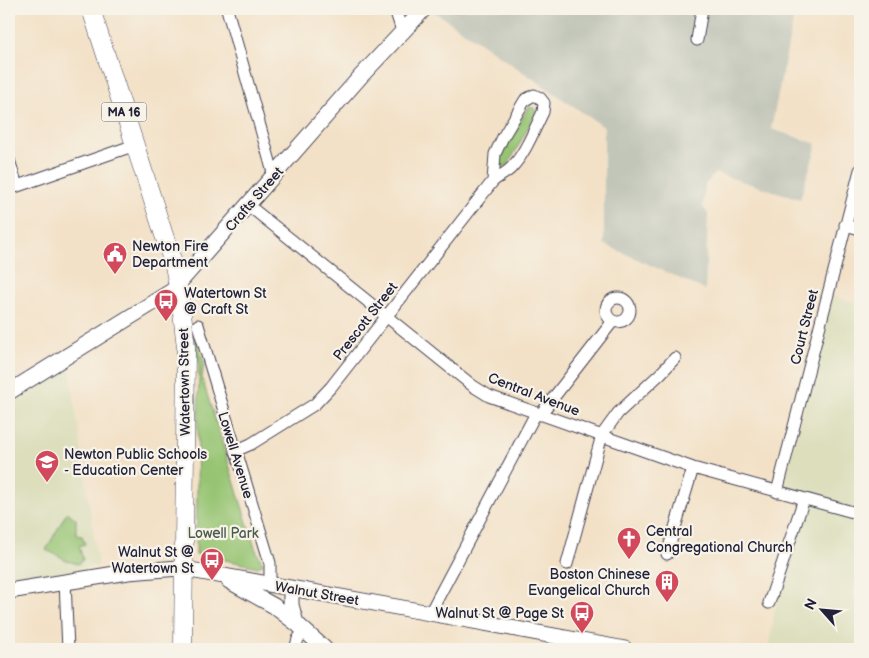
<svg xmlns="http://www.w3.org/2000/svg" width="869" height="658" font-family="'Balsamiq Sans',sans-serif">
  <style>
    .built { fill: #dcdebc }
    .industrial { fill: #c2c6b9 }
    .green { fill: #96c472; stroke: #5c7356 }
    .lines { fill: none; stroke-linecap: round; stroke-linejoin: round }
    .street-casing { stroke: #413f50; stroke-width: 13 }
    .secondary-casing { stroke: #413f50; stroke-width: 17 }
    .primary-casing { stroke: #413f50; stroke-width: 19 }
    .street { stroke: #fff; stroke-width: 11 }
    .secondary { stroke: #fff; stroke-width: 15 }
    .primary { stroke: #fff; stroke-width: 18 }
    .labels { text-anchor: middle; stroke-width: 4.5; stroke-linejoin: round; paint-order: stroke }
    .shield { fill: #f7f3e8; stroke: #62616f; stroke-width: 1 }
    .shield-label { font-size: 12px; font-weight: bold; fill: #22223b }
    .street-label { font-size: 14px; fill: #22223b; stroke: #f7f3e8 }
    .poi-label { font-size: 14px; fill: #22223b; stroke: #f7f3e8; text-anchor: start }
    .park-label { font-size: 14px; fill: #4b5b4e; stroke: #f7f3e8 }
  </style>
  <rect width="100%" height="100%" fill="#f7f3e8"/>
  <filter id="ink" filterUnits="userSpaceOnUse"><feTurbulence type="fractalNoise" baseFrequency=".02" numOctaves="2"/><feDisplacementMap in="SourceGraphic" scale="10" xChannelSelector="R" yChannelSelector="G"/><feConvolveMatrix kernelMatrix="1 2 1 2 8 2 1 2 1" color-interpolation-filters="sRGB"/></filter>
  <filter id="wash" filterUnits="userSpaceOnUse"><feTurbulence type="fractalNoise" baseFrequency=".0096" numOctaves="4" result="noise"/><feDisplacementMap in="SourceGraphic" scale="20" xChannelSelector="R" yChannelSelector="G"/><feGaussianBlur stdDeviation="1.12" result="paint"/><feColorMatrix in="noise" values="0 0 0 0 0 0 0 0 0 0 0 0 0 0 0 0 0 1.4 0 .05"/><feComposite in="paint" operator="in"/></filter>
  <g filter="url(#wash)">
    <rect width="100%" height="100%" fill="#f3e1c7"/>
    <path class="built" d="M 833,296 L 860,304 L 860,649 L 768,649 L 775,610 L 802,504 L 788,485 L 786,477 Z
      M 69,363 L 98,566 L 9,581 L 9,400 Z"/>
    <path class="industrial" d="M 438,9 L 795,10 L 771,129 L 817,144 L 800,199 L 715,173 L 705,185 L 703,207 L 708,214 L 705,290 L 604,244 L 604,127 L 435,12 Z"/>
    <path class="green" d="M 530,107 L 534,108 L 536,113 L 508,165 L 503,167 L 500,165 L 499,159 L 527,109 Z
      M 194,330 L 204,363 L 202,378 L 255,548 L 263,564 L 258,567 L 196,554 L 199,366 Z
      M 67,512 L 76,519 L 76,535 L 82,536 L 85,544 L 79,546 L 83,560 L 78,564 L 64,560 L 63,558 L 46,550 Z"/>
  </g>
  <g filter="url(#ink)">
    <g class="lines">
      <defs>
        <path id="street" d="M 227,9 L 274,176
          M 395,9 L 402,31
          M 697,40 L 702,9
          M 9,160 L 17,186
          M 9,189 L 135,145
          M 248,205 L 473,386 L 489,396 L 693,468 L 860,514
          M 845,225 L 860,229
          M606 310a12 12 0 1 1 24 0a12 12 0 1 1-24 0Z
          M 198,325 L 270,563 L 270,584
          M 540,415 L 613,321
          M 235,451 L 251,444 L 315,404 L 331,387 L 493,181 C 499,176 507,173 512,167 C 526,152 534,130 543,112 L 544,103 L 540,98 L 534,95 L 525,100 L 503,137 L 495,154 L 493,181
          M 777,492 L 860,170
          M 667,554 L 693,468
          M 567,564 L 602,435 L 618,413 L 660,374 L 675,358
          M 65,582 L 68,649
          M 769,603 L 804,499
          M 430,613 L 536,413
          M 295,649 L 298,639 L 305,630"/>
        <path id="secondary" d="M 9,392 L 172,291 L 361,76 L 424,9
          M 229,581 L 274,606 L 296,623 L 325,649
          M 291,588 L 291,605 L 296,623
          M 9,591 L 128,572 L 179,568 L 430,613 L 625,649"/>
        <path id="primary" d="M 91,9 L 174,266 L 180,296 L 186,347 L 183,649"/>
      </defs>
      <use href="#street" class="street-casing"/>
      <use href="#secondary" class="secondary-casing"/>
      <use href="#primary" class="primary-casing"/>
      <use href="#street" class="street"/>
      <use href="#secondary" class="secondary"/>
      <use href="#primary" class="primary"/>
    </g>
  </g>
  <defs>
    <symbol id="civic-pin" viewBox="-11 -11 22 30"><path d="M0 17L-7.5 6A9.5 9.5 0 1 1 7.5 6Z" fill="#d1495b" stroke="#f7f3e8"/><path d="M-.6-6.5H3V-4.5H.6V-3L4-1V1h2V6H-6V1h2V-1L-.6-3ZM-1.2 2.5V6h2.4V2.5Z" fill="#fff"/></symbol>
    <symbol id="bus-pin" viewBox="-11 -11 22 30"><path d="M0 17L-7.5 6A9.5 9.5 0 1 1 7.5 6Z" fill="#d1495b" stroke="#f7f3e8"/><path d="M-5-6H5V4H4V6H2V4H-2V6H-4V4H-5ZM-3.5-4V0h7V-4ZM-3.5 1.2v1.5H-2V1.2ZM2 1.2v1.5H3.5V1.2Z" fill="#fff"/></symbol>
    <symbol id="school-pin" viewBox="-11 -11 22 30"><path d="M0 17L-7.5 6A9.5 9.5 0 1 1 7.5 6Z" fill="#d1495b" stroke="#f7f3e8"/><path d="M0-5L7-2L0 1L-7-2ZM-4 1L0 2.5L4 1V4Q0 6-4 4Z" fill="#fff"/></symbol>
    <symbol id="church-pin" viewBox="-11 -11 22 30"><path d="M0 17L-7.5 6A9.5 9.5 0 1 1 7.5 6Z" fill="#d1495b" stroke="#f7f3e8"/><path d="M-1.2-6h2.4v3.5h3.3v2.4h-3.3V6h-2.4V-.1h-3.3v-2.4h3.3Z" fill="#fff"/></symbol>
    <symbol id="building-pin" viewBox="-11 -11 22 30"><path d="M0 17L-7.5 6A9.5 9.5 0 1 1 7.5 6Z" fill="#d1495b" stroke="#f7f3e8"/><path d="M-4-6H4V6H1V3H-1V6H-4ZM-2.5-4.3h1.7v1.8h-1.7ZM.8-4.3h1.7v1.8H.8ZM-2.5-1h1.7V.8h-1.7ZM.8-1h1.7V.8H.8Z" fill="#fff"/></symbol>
  </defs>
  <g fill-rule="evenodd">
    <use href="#civic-pin" x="101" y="240" width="28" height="38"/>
    <use href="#bus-pin" x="152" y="287" width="28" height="38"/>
    <use href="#school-pin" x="33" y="448" width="28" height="38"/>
    <use href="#church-pin" x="615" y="525" width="28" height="38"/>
    <use href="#bus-pin" x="198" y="546" width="28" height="38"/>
    <use href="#building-pin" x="653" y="568" width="28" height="38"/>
    <use href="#bus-pin" x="568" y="599" width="28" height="38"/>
  </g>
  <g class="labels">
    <rect class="shield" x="101.5" y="102.5" width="45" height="19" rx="4"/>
    <g class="shield-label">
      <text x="124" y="116">MA 16</text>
    </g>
    <g class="street-label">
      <text transform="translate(254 199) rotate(-49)" y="5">Crafts Street</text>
      <text transform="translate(365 321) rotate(-52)" y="5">Prescott Street</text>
      <text transform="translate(804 327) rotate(-76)" y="5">Court Street</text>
      <text transform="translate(184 382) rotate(-91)" y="5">Watertown Street</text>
      <text transform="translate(534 394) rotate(21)" y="5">Central Avenue</text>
      <text transform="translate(236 455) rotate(73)" y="5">Lowell Avenue</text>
      <text transform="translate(317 593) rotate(10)" y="5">Walnut Street</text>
    </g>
    <g class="poi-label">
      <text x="132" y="251">Newton Fire<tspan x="132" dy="16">Department</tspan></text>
      <text x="184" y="298">Watertown St<tspan x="184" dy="16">@ Craft St</tspan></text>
      <text x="64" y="459">Newton Public Schools<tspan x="64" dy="16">- Education Center</tspan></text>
      <text x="646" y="536">Central<tspan x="646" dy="16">Congregational Church</tspan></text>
      <text x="194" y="557" text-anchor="end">Walnut St @<tspan x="194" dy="16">Watertown St</tspan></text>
      <text x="650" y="579" text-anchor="end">Boston Chinese<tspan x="650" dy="16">Evangelical Church</tspan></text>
      <text x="564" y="618" text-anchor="end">Walnut St @ Page St</text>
    </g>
    <g class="park-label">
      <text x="223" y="538">Lowell Park</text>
    </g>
  </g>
  <rect width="869" height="658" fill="none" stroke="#f7f3e8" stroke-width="30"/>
  <g transform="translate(822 610) rotate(297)" stroke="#f7f3e8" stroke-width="4" paint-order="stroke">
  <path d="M0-4L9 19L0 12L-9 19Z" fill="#22223b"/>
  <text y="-8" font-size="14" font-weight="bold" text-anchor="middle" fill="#22223b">N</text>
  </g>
</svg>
